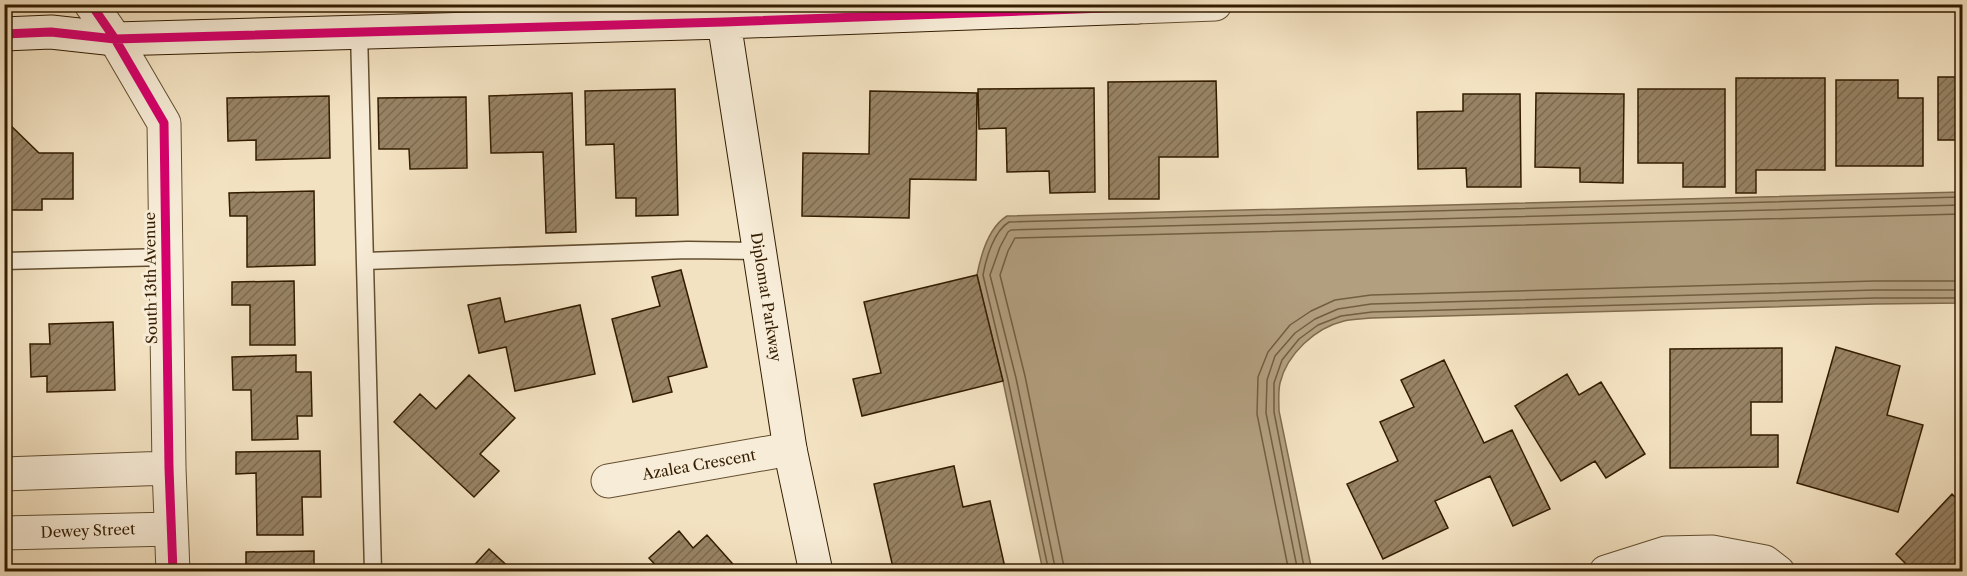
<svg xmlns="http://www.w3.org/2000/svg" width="1967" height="576" font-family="'Libre Caslon Text',serif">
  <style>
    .water { fill: #b29f7f; stroke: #7f6b4c; stroke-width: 1.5 }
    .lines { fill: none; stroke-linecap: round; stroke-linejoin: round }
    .shore { stroke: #725e40; stroke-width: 1.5 }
    .building { fill: url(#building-hatch); stroke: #331c00; stroke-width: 1.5 }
    .lane-casing { stroke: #634e30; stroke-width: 19 }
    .street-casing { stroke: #634e30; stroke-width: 35 }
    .secondary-casing { stroke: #331c00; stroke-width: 35 }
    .lane { stroke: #f7ecd7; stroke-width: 16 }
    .street { stroke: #f7ecd7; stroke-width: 33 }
    .secondary { stroke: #f7ecd7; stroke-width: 33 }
    .cycleway-casing { stroke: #f7ecd7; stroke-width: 13 }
    .cycleway { stroke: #d6006c; stroke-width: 9 }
    .labels { text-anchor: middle; stroke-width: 6; stroke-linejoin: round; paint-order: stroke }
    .street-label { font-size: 15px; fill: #331c00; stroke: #f7ecd7 }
  </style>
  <defs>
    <pattern id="building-hatch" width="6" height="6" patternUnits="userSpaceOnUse" patternTransform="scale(1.5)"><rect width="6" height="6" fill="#978364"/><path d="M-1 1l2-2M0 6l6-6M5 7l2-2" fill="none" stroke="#7c6a50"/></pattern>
  </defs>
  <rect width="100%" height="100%" fill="#f3e2c1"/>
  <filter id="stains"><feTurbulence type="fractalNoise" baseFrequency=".00333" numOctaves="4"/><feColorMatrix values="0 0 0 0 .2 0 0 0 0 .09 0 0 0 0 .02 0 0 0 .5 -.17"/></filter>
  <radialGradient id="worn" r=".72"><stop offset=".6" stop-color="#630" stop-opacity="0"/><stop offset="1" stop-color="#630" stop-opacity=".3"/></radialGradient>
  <path class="water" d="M 1962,192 L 1962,303 L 1875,304 L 1372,318 C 1363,319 1353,319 1344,321 C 1315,328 1287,354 1280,383 C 1278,392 1279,402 1279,411 L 1312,571 L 1043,571 L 1003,381 L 977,275 C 981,254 989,227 1007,216 Z"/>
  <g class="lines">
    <path class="shore" d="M 1049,572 L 1008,380 L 983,275 C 986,258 994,231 1009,222 L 1962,197
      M 1056,572 L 1016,378 L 990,275 L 1000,247 L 1008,232 L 1011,230 L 1962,205
      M 1065,572 L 1025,376 L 1000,275 L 1008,251 L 1015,238 L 1962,214
      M 1289,572 L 1257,414 L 1258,377 L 1268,352 L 1290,325 L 1311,311 L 1335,300 L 1371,295 L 1874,281 L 1962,281
      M 1298,572 L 1266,413 L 1267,380 L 1275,356 L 1295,333 L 1315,319 L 1338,309 L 1371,304 L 1875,290 L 1962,290
      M 1305,572 L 1274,412 L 1274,383 L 1282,360 L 1299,339 L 1318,325 L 1341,316 L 1372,312 L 1875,298 L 1962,298"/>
  </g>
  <path class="building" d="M 1938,77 L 1962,77 L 1962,140 L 1938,140 Z
    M 1736,78 L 1825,78 L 1825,170 L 1756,170 L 1756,193 L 1736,193 Z
    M 1836,80 L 1898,80 L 1898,98 L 1923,98 L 1923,166 L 1836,166 Z
    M 1216,81 L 1218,157 L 1159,157 L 1159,199 L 1109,199 L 1108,82 Z
    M 1094,88 L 1095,192 L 1050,193 L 1049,171 L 1007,172 L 1006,128 L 979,129 L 978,89 Z
    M 675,89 L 678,215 L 636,216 L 636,198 L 616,198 L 614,144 L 586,145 L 585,91 Z
    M 1638,89 L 1725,89 L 1725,187 L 1683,187 L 1683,163 L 1638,163 Z
    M 870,91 L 977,93 L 976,180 L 910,179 L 909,218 L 802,216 L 803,153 L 869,154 Z
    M 572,93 L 576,232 L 546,233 L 543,152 L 491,153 L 489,96 Z
    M 1536,93 L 1624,94 L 1623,183 L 1580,182 L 1580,168 L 1535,167 Z
    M 1463,94 L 1520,94 L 1521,187 L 1467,187 L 1466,168 L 1418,169 L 1417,112 L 1463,111 Z
    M 329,96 L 330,158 L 256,160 L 256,140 L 228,141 L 227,98 Z
    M 466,97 L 467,168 L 410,169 L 409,149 L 379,149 L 378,98 Z
    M 4,119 L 39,153 L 73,153 L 73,199 L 42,199 L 42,210 L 4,210 Z
    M 314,191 L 315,265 L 247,267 L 247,216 L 230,216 L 229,193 Z
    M 681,270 L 707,367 L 668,377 L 672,392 L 633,402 L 612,319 L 660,306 L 652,277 Z
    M 977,275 L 1003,381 L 862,416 L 853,379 L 881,373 L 864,302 Z
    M 294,281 L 295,345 L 250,345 L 250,305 L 232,305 L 232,282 Z
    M 500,298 L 505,322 L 580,305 L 595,374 L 515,391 L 506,347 L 479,353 L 468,305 Z
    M 113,322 L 115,390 L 47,392 L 47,376 L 31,377 L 30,344 L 50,344 L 49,324 Z
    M 1836,347 L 1900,366 L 1887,415 L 1923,425 L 1898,512 L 1797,483 Z
    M 1782,348 L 1782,402 L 1751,402 L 1751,435 L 1778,435 L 1778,467 L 1670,468 L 1670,349 Z
    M 296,355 L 296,372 L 311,372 L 312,416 L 297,416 L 298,439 L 252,440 L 251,390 L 233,390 L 232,357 Z
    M 1444,360 L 1484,443 L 1512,430 L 1550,509 L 1513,526 L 1490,476 L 1435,501 L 1448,528 L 1383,559 L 1347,484 L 1398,461 L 1380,422 L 1414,407 L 1401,380 Z
    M 1567,374 L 1579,395 L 1601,382 L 1645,454 L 1606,478 L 1595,461 L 1561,481 L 1515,406 Z
    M 469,375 L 515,418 L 480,454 L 499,471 L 474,497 L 394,422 L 420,394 L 436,409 Z
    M 320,451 L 321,497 L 302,497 L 303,535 L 257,535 L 256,473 L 236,474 L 236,452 Z
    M 954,466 L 963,507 L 990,501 L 1006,572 L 894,572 L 874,484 Z
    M 1952,494 L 1962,504 L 1962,572 L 1914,572 L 1896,554 Z
    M 679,531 L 693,548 L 707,535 L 740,572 L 662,572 L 649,558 Z
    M 489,549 L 514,572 L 468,572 Z
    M 314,551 L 314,572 L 246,572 L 246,552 Z"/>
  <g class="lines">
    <defs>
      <path id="lane" d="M 359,32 L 373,572
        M 4,261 L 166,257
        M 365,261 L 688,250 L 759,251"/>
      <path id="street" d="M 91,4 L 115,39 L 164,123 L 169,468 L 173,572
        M 1136,7 L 1215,4
        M 4,474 L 169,468
        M 608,481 L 790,449
        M 4,533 L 171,529
        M 1606,572 L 1666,553 L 1712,552 L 1765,562 L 1778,572"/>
      <path id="secondary" d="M 724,22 L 790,449 L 816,572
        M 4,34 L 51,32 L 115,39 L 724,22 L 1136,7 L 1136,4"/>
    </defs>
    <use href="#lane" class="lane-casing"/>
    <use href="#street" class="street-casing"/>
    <use href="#secondary" class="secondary-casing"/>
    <use href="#lane" class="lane"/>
    <use href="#street" class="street"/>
    <use href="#secondary" class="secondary"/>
    <defs>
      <path id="cycleway" d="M 91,4 L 115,39 L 164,123 L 169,468 L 173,572
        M 4,34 L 51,32 L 115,39 L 724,22 L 1215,4"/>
    </defs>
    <use href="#cycleway" class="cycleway-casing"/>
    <use href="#cycleway" class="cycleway"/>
  </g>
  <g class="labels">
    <g class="street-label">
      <text transform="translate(151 278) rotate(-91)" y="5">South 13th Avenue</text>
      <text transform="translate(766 297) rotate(81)" y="5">Diplomat Parkway</text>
      <text transform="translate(699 465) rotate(-10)" y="5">Azalea Crescent</text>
      <text transform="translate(88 531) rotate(-2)" y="5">Dewey Street</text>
    </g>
  </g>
  <rect width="1967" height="576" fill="none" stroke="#f3e2c1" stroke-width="24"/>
  <rect x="6" y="6" width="1955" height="564" fill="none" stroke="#331c00" stroke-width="3"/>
  <rect x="12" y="12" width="1943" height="552" fill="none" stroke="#331c00" stroke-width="1.5"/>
  <rect width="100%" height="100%" filter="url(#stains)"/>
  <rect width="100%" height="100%" fill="url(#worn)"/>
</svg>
